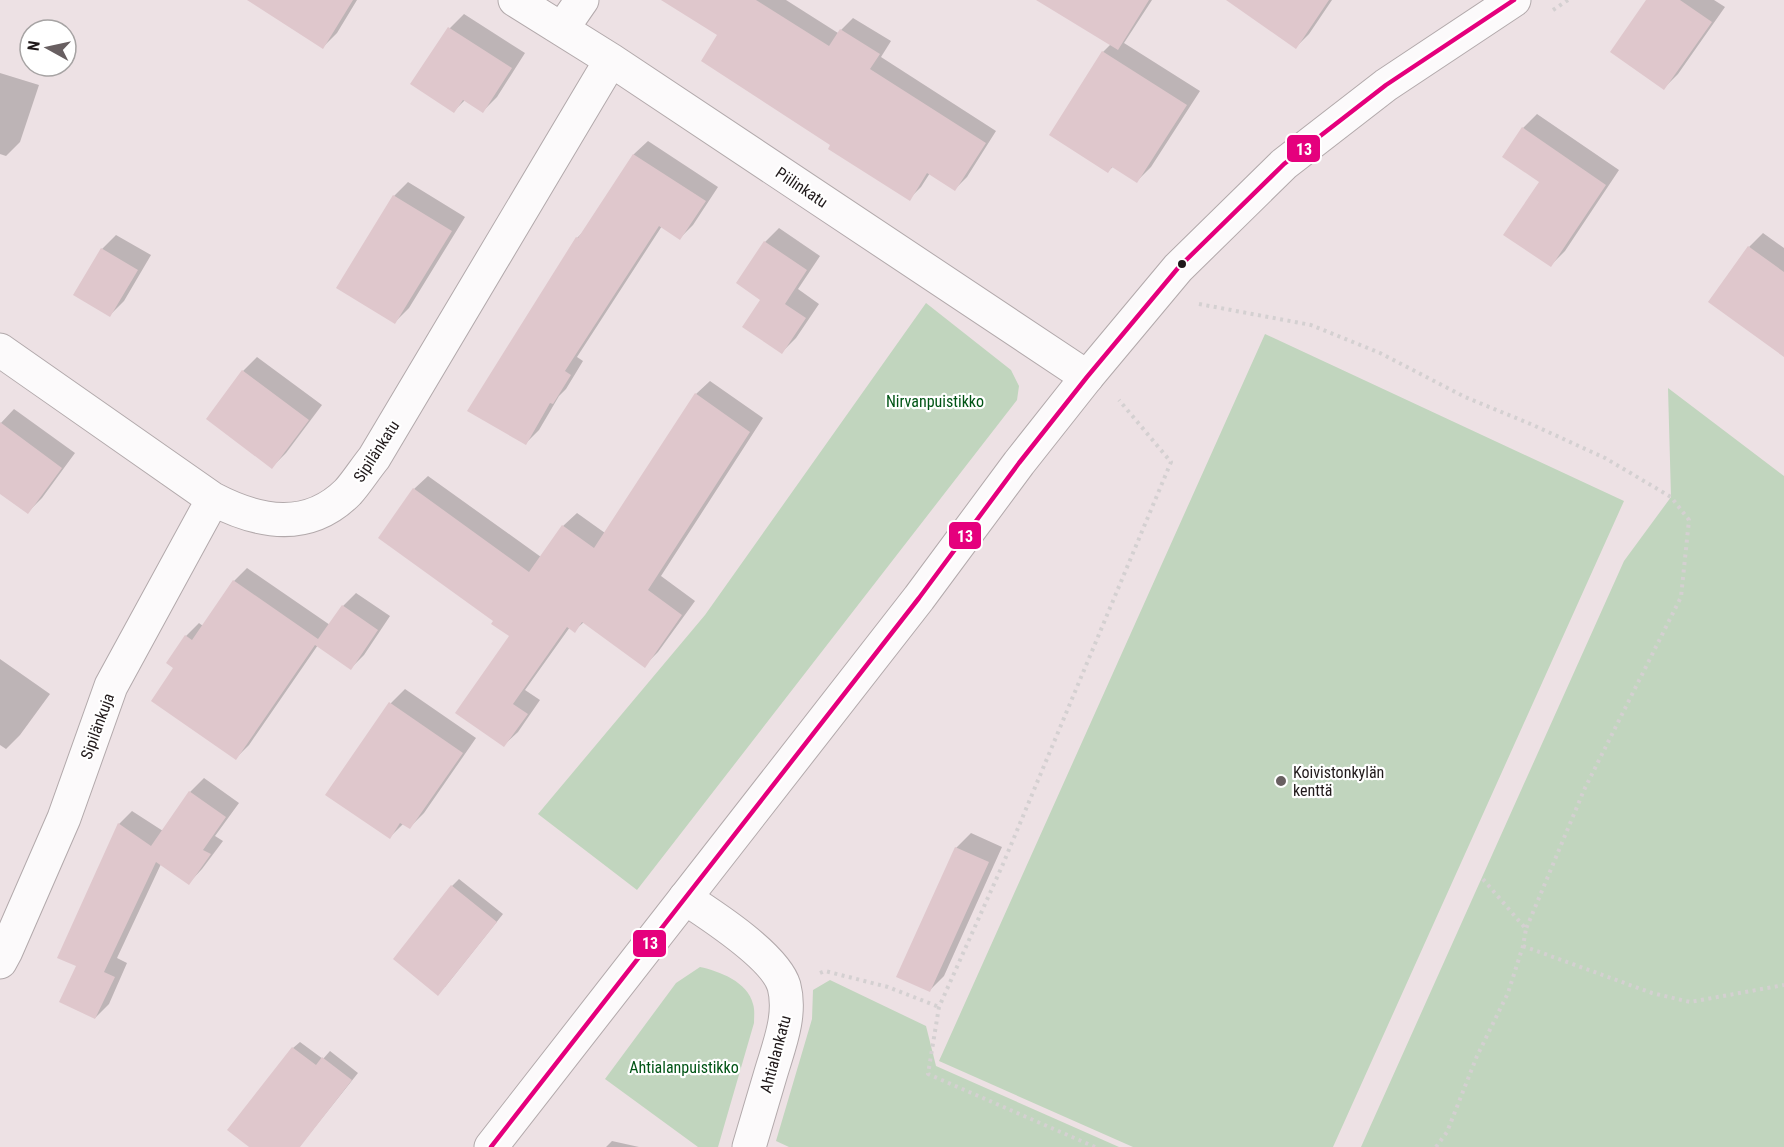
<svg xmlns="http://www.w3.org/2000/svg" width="1784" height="1147" font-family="'Roboto Condensed',sans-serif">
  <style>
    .green { fill: #c1d5be }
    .shadow { fill: #0003 }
    .building { fill: #dfc7cc }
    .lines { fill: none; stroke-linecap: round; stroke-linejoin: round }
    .street-casing { stroke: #b2a9ab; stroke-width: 35 }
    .secondary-casing { stroke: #b2a9ab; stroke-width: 35 }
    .path { stroke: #d4d0d1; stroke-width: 4; stroke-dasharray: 3 4.5; stroke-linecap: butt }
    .street { stroke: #fcfafb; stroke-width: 33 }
    .secondary { stroke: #fcfafb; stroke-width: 33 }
    .bus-1-casing { stroke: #fff; stroke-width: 9 }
    .bus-1 { stroke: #e5007d; stroke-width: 4.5 }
    .bus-dot { fill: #20191a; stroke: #fff; stroke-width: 2 }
    .poi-dot { fill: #685f61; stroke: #fff; stroke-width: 2 }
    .labels { text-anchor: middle; stroke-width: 4.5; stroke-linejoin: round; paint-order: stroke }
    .street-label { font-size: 16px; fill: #20191a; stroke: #fff }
    .park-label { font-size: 16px; fill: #005415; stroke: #fff }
    .poi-label { font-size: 16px; fill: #20191a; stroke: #fff; text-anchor: start }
    .line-badge { stroke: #fff; stroke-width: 2 }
    .badge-label { font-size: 16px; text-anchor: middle; font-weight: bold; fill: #fff }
  </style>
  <rect width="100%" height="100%" fill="#ede1e4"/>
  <path class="green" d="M 926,303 L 1011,370 L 1019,386 L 1017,400 L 637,890 L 538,814 L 705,615 Z
    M 1265,334 L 1624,501 L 1333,1147 L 1133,1147 L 939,1061 Z
    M 1668,388 L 1784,476 L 1784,1147 L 1361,1147 L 1624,561 L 1671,497 Z
    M 700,967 C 719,971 748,982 753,1004 C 755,1010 754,1017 754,1023 L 718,1147 L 698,1147 L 605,1079 L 676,983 Z
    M 830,980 L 926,1026 L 936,1066 L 1119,1147 L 789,1147 L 776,1141 L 812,1019 L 813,990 Z"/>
  <path class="shadow" d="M 250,0 L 357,0 L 337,33 L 323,47 Z
    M 701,0 L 786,0 L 838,33 L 853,18 L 891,41 L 881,57 L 996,131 L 967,177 L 955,189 L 930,173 L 921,187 L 909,199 L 833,144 L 719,34 Z
    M 1079,0 L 1152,0 L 1124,43 L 1200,91 L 1151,167 L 1137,181 L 1114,166 L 1108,171 L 1103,52 L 1111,44 Z
    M 1228,0 L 1332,0 L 1309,34 L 1296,47 Z
    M 1648,0 L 1714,0 L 1725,7 L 1678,74 L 1664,88 Z
    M 464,14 L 525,53 L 497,97 L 483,111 L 465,100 L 454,111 L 412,84 L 450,28 Z
    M 0,73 L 39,85 L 20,142 L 6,156 L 0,154 Z
    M 1537,114 L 1619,170 L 1565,251 L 1551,265 L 1541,182 L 1523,128 Z
    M 648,141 L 718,187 L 693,225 L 680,238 L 662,226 L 577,357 L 583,361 L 566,389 L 559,396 L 539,430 L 526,443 L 577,238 L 584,231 L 634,154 Z
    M 408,182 L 465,217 L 409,308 L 395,322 L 394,196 Z
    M 779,228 L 820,256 L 798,289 L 819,304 L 796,338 L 782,352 L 762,300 L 738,283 L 765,242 Z
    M 1763,233 L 1784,248 L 1784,355 L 1749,247 Z
    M 116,235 L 151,255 L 124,301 L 110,315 L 102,249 Z
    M 257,357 L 322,405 L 286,453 L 272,467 L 243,371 Z
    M 710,381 L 763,418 L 661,576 L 695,601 L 658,652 L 644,666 L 584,622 L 574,631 L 570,627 L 525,690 L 540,700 L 518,732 L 504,745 L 511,636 L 495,621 L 414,489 L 428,476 L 541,557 L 563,526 L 577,513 L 605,533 L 696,394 Z
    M 14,409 L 75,453 L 42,498 L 28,512 L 0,492 L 0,424 Z
    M 247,568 L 330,625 L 343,606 L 356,593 L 390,616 L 364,655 L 351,668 L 318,645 L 249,745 L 236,758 L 175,668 L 168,663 L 186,636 L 199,623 L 203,626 L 234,581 Z
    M 0,659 L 50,694 L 20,735 L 6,749 L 0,745 Z
    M 405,689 L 476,738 L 424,813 L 410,827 L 404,823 L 390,837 L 391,703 Z
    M 204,778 L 239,803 L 215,836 L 223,841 L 202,869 L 189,883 L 161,864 L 117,958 L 127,963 L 109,1004 L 95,1018 L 78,966 L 119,824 L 132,811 L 163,831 L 190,792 Z
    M 971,833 L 1002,847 L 944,976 L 930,990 L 898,976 L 956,848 Z
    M 459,879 L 503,914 L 445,987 L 452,886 Z
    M 300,1042 L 323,1059 L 330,1051 L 358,1073 L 299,1147 L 252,1147 L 293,1048 Z
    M 612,1141 L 639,1147 L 606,1147 Z"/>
  <path class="building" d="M 247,0 L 353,0 L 323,49 Z
    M 661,0 L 756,0 L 829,46 L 840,29 L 880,54 L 870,69 L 986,143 L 955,191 L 927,173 L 910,201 L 828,149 L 830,145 L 701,61 L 717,35 Z
    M 1036,0 L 1149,0 L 1118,50 Z
    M 1226,0 L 1329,0 L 1296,49 Z
    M 1646,0 L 1680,0 L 1712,22 L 1664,90 L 1610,52 Z
    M 448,27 L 512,68 L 483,113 L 463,100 L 454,113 L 410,84 Z
    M 1102,51 L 1187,105 L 1137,183 L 1112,167 L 1108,173 L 1049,135 Z
    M 1522,127 L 1606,185 L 1551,267 L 1503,235 L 1539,182 L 1502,157 Z
    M 633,154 L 706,201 L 680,240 L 659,226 L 565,371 L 571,375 L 553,404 L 550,403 L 526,445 L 467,411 L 576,237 L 578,238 Z
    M 393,195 L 452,231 L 395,324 L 336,288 Z
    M 764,241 L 807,270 L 785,304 L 806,318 L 782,354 L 742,327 L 760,300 L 736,283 Z
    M 1748,246 L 1784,272 L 1784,357 L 1708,302 Z
    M 101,248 L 138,270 L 110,317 L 73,295 Z
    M 242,370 L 309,420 L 272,469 L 206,419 Z
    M 695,393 L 750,432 L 648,590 L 682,615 L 645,668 L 582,622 L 575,633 L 567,627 L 513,704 L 528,714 L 504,747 L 455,713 L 509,636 L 491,624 L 493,621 L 378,538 L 413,488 L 529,572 L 562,525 L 594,548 Z
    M 0,422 L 62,468 L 28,514 L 0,494 Z
    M 233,580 L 318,639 L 342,605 L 378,630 L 351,670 L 315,645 L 236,760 L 151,701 L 173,668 L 166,663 L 185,635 L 192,640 Z
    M 389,702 L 463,753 L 410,829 L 400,823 L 390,839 L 325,795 Z
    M 189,791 L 226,817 L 203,850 L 211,854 L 189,885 L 156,862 L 104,972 L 115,977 L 95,1019 L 59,1002 L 76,966 L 57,958 L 118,823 L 151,846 Z
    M 955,847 L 989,862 L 930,992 L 896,977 Z
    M 451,885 L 497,922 L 438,996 L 393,959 Z
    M 292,1047 L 316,1065 L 322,1057 L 352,1080 L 300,1147 L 249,1147 L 227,1130 Z"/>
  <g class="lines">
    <defs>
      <path id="street" d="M 515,0 L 611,60 L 1087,377
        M 562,29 L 582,0
        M 0,350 L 213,499 C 259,523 308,532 348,492 C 357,482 365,469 374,458 L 611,60
        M 685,898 C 711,915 775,956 784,986 C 792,1016 778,1048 770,1076 C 763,1100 756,1123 749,1147
        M 0,962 L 6,951 L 64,818 L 111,686 L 213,499"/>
      <path id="secondary" d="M 491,1147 L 919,598 L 1019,463 L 1087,377 L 1178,268 L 1284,164 L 1386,85 L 1514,0"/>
    </defs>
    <use href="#street" class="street-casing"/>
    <use href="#secondary" class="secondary-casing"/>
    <path class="path" d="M 1553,10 L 1568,0
      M 1199,304 L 1311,325 L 1380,353 L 1465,397 L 1533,425 L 1605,458 L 1671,497 L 1689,520 L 1681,597 L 1584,790 L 1526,929
      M 1523,946 L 1652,993 L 1690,1002 L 1784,985
      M 820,973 L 825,971 L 888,987 L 939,1007
      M 1095,1147 L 928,1074 L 939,1007 L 1003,864 L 1171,462 L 1119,400
      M 1436,1147 L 1447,1132 L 1477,1056 L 1508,993 L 1523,946 L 1526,929 L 1482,878"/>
    <use href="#street" class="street"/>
    <use href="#secondary" class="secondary"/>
    <defs>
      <path id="bus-1" d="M 491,1147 L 919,598 L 1019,463 L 1087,377 L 1178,268 L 1284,164 L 1386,85 L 1514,0"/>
    </defs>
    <use href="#bus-1" class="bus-1-casing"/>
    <use href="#bus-1" class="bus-1"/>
  </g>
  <circle class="bus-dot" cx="1182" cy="264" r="5"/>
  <circle class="poi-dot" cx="1281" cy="781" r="6"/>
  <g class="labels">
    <g class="street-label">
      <text transform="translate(802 187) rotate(34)" y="6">Piilinkatu</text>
      <text transform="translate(376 451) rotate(-57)" y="6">Sipilänkatu</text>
      <text transform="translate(97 726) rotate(-70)" y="6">Sipilänkuja</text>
      <text transform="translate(775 1054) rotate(-75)" y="6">Ahtialankatu</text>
    </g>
    <g class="park-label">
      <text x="935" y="407">Nirvanpuistikko</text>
      <text x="684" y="1073">Ahtialanpuistikko</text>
    </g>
    <g class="poi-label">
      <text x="1293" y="778">Koivistonkylän<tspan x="1293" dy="18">kenttä</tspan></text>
    </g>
  </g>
  <g class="line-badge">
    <rect x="1286" y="134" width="35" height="29" rx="6" fill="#e5007d"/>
    <rect x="948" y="521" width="34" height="29" rx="6" fill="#e5007d"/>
    <rect x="632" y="929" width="35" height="29" rx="6" fill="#e5007d"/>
  </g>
  <g class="badge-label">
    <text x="1304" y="155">13</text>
    <text x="965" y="542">13</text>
    <text x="650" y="949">13</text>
  </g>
  <g transform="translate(48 48) rotate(278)"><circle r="28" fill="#ffffff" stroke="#a6a3a3" stroke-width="1.5"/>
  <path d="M0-4.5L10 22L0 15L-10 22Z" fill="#685f61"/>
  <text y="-9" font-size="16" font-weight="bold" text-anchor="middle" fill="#20191a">N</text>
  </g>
</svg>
